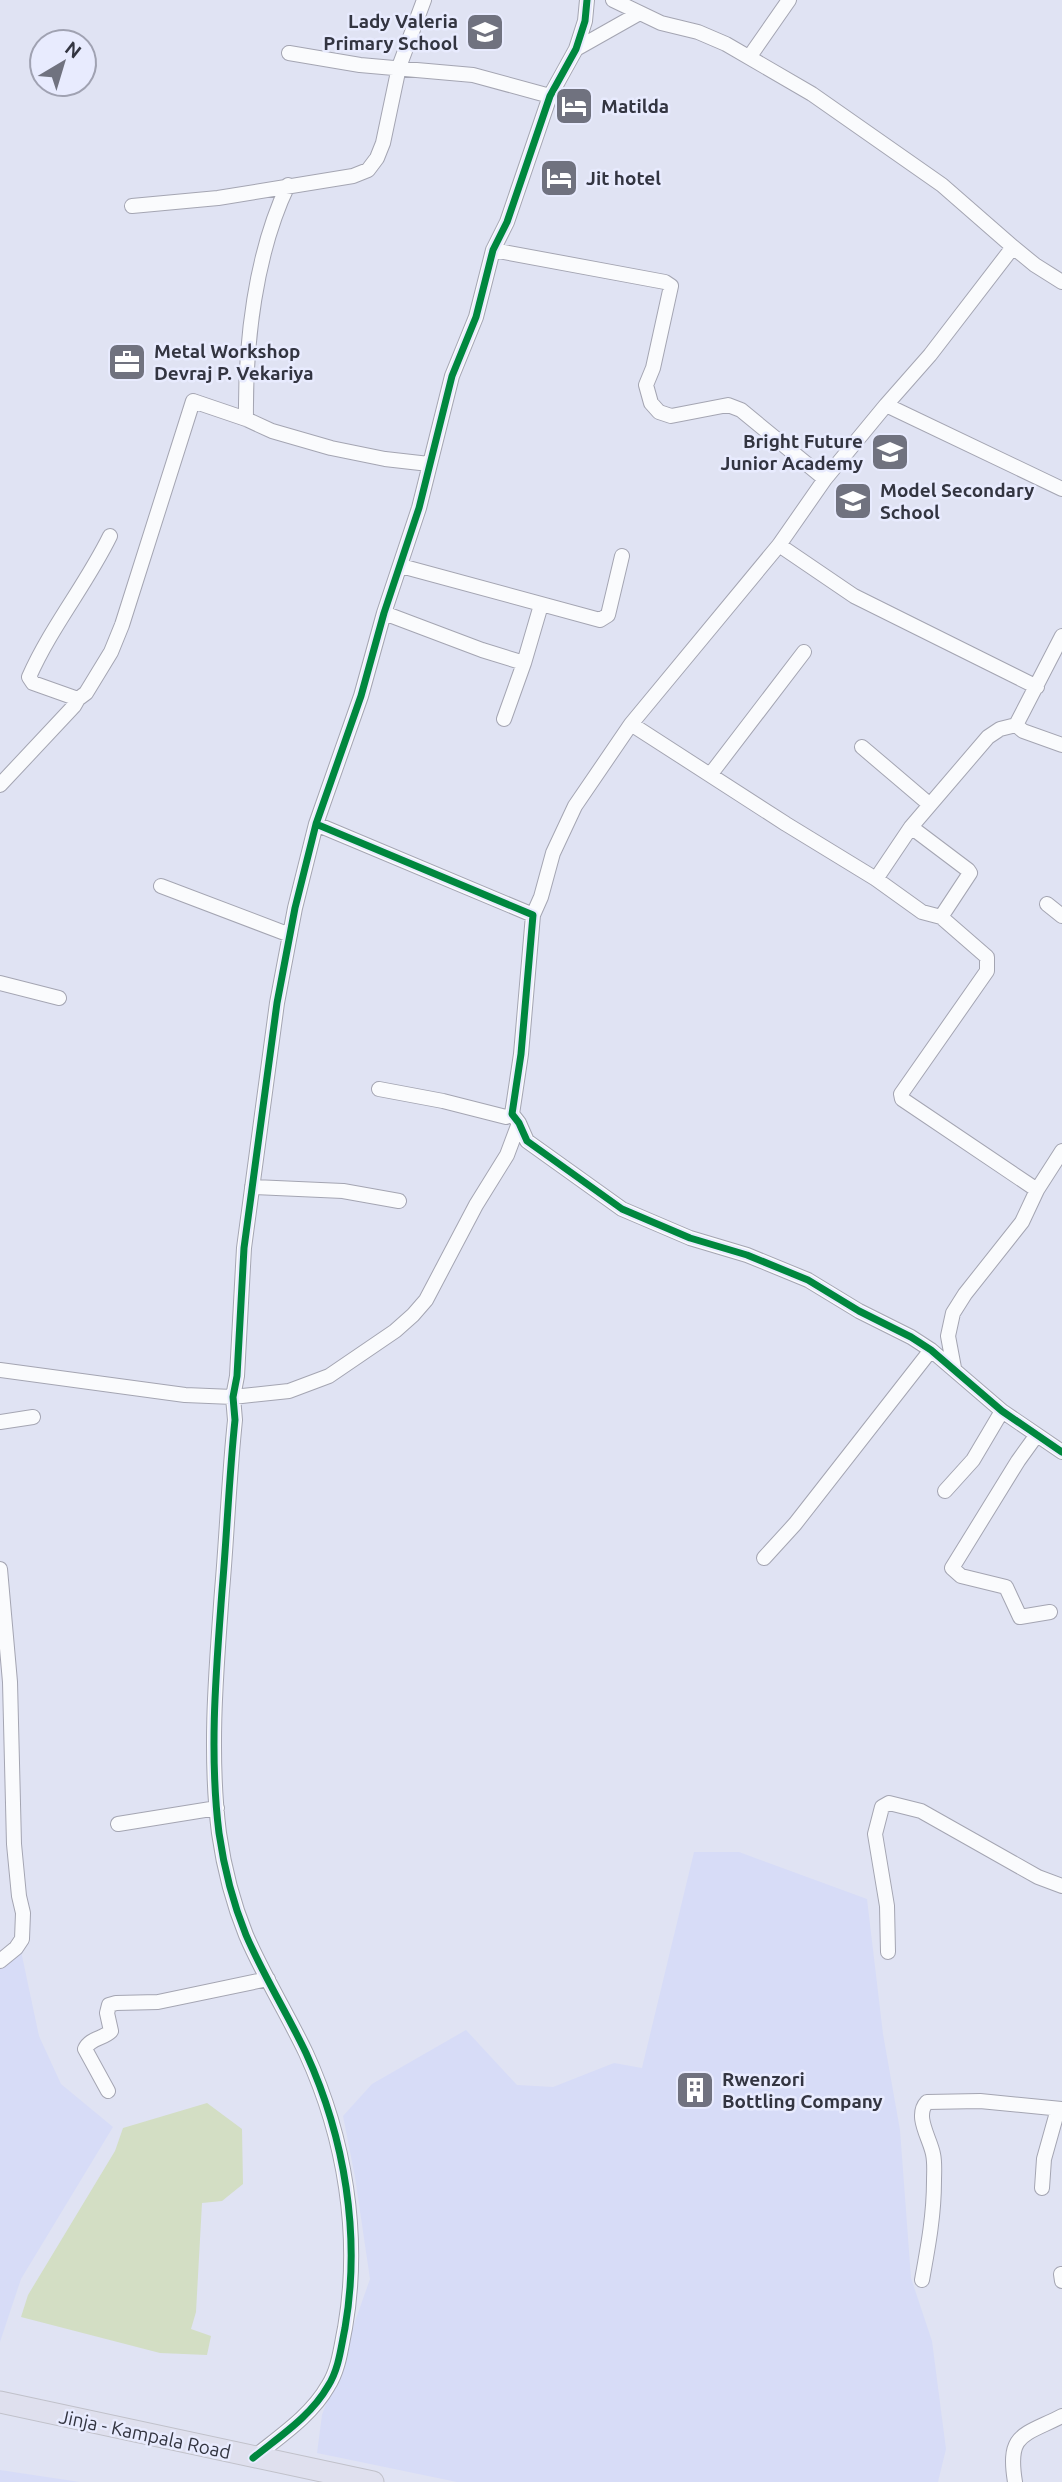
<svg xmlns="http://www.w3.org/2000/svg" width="1062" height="2482" font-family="Ubuntu,sans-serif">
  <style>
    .built { fill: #d7dcf7 }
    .green { fill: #d3dec4 }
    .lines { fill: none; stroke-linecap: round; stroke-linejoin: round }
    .minor-casing { stroke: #a4a5b2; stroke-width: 16 }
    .highway-casing { stroke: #c0c1ca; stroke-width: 23 }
    .minor { stroke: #fafbfd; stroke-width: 14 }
    .highway { stroke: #dfe0ee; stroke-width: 21 }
    .cycleway-casing { stroke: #e8ebfe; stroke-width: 11 }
    .cycleway { stroke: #00873e; stroke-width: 7 }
    .labels { text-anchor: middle; stroke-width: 5; stroke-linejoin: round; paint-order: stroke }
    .poi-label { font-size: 19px; font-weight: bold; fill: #333541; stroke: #e8ebfe; text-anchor: start }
    .street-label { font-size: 19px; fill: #333541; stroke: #e8ebfe }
  </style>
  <rect width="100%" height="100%" fill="#e0e3f3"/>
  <path class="built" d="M 694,1852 L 739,1852 L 867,1899 L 883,2034 L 900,2130 L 911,2278 L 932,2341 L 946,2449 L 938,2482 L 457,2482 L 317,2453 L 322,2415 L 370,2279 L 355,2177 L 343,2116 L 372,2084 L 466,2030 L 517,2085 L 553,2087 L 614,2063 L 642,2068 Z
    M 21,1951 L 39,2036 L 61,2084 L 113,2127 L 21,2279 L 0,2342 L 0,1962 Z
    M 0,2470 L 80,2482 L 0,2482 Z"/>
  <path class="green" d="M 207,2103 L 242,2129 L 243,2184 L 222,2201 L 202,2203 L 196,2312 L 191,2329 L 211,2336 L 207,2355 L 160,2353 L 21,2317 L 28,2295 L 115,2151 L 123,2128 Z"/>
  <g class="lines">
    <defs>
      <path id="minor" d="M 613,0 L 661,23 L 698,32 L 726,44 L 812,94 L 942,185 L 1013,247 L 1035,265 L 1062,282
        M 576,49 L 638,14
        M 289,53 L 360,65 L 473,75 L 550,96
        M 750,56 L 789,0
        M 132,206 L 218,198 L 353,176 L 368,170 L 377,158 L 383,143 L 399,67 L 424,0
        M 493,250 L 665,282 L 671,286 L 653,368 L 646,385 L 651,403 L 659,412 L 671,416 L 728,405 L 741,410 L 825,479
        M 886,405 L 1062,489
        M 246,419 C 245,344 255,254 288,185
        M 779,545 L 854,596 L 1037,687
        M 401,566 L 600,620 L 608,615 L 622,556
        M 384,613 L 482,650 L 524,663
        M 1062,636 L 1016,725 L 1023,731 L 1062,745
        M 78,699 L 33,683 L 29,677 C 51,627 86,585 110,536
        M 504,719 L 524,663 L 541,605
        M 631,724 L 786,824 L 876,879 L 922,912 L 941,917 L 987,957 L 987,971 L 901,1094 L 902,1099 L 1037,1190
        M 862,747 L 929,804
        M 710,775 L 804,652
        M 0,785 L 74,706 L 78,699 L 86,693 L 111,652 L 122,625 L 193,401 L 246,419 L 272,431 L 331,448 L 385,459 L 429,464
        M 316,824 L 533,915 L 521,1054 L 512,1114 L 519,1123 L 527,1141 L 622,1209 L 690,1238 L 747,1255 L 808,1280 L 859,1311 L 911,1337 L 931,1350 L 1002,1411 L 1062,1452
        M 911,827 L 968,870 L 970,873 L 941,917
        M 876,879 L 911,827 L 988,737 L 1000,729 L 1016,725
        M 161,886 L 290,935
        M 1047,904 L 1062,916
        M 533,915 L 541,897 L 553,853 L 575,806 L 631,724 L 779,545 L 825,479 L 886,405 L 930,355 L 1013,247
        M 0,983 L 59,998
        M 379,1089 L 443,1101 L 506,1117 L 512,1114
        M 252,1187 L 343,1191 L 399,1201
        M 954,1368 L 948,1336 L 953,1313 L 965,1294 L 1022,1222 L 1037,1190 L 1062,1151
        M 0,1370 L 185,1395 L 233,1397 L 289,1391 L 329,1376 L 395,1331 L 413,1315 L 426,1300 L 476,1205 L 507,1155 L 519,1123
        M 0,1422 L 33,1417
        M 1036,1436 L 1018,1461 L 952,1568 L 961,1576 L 1006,1587 L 1020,1617 L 1050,1612
        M 945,1491 L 973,1460 L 1002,1411
        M 764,1558 L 795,1524 L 931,1350
        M 0,1569 L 10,1682 L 14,1844 L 19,1896 L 23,1913 L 22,1939 L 16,1948 L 0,1961
        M 118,1824 L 217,1808
        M 888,1952 L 887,1906 L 875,1834 L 882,1807 L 889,1803 L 921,1811 L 1038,1877 L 1062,1886
        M 108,2091 L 85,2049 C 90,2038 103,2039 111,2031 L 107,2013 L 109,2005 L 116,2003 L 158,2002 L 268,1979
        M 1042,2188 L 1044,2159 L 1058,2109
        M 1061,2274 L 1062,2281
        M 922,2280 C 928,2247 934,2215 934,2181 C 934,2173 935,2163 933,2154 C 930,2138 914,2116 927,2102 L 980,2101 L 1062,2109
        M 253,2458 C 280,2436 311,2416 328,2386 C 339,2369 341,2347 345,2328 C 361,2236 345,2138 306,2053 C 287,2013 263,1975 246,1935 C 233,1903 224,1868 219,1833 C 209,1753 216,1672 222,1591 C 227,1534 229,1477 235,1420 L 233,1397 L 237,1376 L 244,1248 L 277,1003 L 295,908 L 316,824 L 361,696 L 384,613 L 419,508 L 452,376 L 476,317 L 493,250 L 507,222 L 550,96 L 576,49 L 585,21 L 587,0
        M 1015,2482 C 1007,2433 1023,2436 1062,2416"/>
      <path id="highway" d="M 0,2402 L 373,2482"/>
    </defs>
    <use href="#minor" class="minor-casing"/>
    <use href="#highway" class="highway-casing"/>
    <use href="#minor" class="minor"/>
    <use href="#highway" class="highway"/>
    <defs>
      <path id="cycleway" d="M 316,824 L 533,915 L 521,1054 L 512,1114 L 519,1123 L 527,1141 L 622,1209 L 690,1238 L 747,1255 L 808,1280 L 859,1311 L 911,1337 L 931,1350 L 1002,1411 L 1062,1452
        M 253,2458 C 280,2436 311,2416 328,2386 C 339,2369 341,2347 345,2328 C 361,2236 345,2138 306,2053 C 287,2013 263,1975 246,1935 C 233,1903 224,1868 219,1833 C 209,1753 216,1672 222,1591 C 227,1534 229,1477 235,1420 L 233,1397 L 237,1376 L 244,1248 L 277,1003 L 295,908 L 316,824 L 361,696 L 384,613 L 419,508 L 452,376 L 476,317 L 493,250 L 507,222 L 550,96 L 576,49 L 585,21 L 587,0"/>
    </defs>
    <use href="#cycleway" class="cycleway-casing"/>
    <use href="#cycleway" class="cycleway"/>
  </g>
  <defs>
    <symbol id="school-square" viewBox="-11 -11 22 22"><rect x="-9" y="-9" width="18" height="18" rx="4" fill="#70727f" stroke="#e8ebfe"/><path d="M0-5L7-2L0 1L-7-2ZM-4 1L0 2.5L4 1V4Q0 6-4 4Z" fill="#fff"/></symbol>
    <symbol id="hotel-square" viewBox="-11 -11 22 22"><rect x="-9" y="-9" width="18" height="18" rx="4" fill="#70727f" stroke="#e8ebfe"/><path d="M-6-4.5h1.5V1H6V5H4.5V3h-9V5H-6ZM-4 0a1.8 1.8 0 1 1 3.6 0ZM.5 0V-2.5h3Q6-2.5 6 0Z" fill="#fff"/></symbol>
    <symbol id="office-square" viewBox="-11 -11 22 22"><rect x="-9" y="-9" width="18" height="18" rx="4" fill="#70727f" stroke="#e8ebfe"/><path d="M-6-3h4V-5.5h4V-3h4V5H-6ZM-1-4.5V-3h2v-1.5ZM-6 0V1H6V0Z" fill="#fff"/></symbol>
    <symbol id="building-square" viewBox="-11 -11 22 22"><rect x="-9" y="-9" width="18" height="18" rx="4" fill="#70727f" stroke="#e8ebfe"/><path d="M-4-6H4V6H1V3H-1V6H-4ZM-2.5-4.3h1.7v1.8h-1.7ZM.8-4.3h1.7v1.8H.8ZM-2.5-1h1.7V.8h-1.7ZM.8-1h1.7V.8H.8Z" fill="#fff"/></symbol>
  </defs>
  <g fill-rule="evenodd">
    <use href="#school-square" x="463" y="10" width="44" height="44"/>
    <use href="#hotel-square" x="552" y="84" width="44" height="44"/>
    <use href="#hotel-square" x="537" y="156" width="44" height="44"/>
    <use href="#office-square" x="105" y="340" width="44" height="44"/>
    <use href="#school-square" x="868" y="430" width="44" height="44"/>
    <use href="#school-square" x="831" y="479" width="44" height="44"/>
    <use href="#building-square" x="673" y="2068" width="44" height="44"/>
  </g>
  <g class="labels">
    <g class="poi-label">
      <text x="458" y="28" text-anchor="end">Lady Valeria<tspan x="458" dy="22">Primary School</tspan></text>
      <text x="601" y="113">Matilda</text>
      <text x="586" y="185">Jit hotel</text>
      <text x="154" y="358">Metal Workshop<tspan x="154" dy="22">Devraj P. Vekariya</tspan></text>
      <text x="863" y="448" text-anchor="end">Bright Future<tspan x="863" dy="22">Junior Academy</tspan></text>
      <text x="880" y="497">Model Secondary<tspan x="880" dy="22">School</tspan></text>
      <text x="722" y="2086">Rwenzori<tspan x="722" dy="22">Bottling Company</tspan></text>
    </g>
    <g class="street-label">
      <text transform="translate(145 2434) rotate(12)" y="7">Jinja - Kampala Road</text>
    </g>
  </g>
  <g transform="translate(63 63) rotate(38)"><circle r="33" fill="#e8ebfe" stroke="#a0a2b2" stroke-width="2"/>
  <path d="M0-5L12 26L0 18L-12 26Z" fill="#70727f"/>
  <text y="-10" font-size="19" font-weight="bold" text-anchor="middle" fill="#333541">N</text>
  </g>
</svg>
